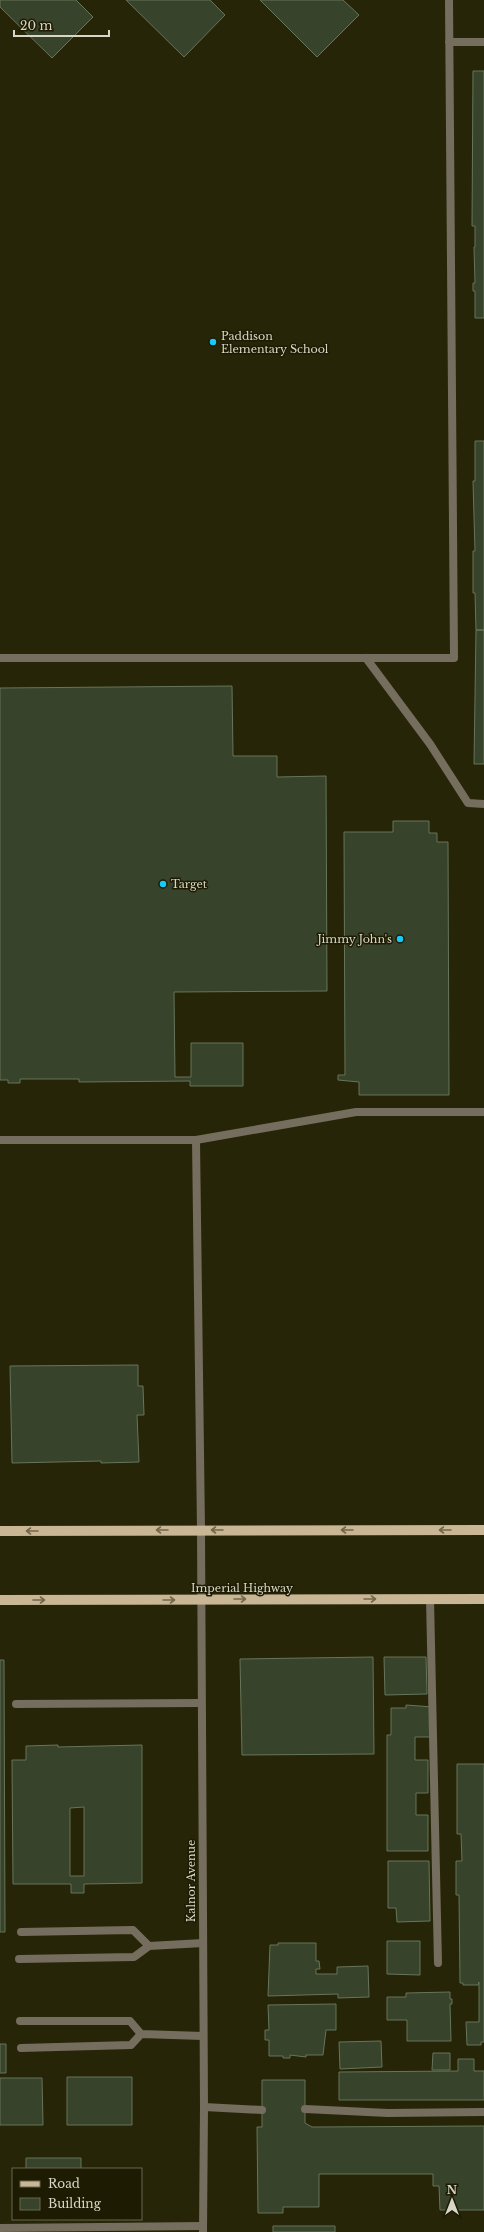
<svg xmlns="http://www.w3.org/2000/svg" width="484" height="2232" font-family="'Libre Baskerville',serif">
  <style>
    .building { fill: #37432a; stroke: #677559; fill-rule: evenodd }
    .lines { fill: none; stroke-linecap: round; stroke-linejoin: round }
    .lane { stroke: #756d5d; stroke-width: 8 }
    .street { stroke: #756d5d; stroke-width: 8 }
    .primary { stroke: #c9b695; stroke-width: 10 }
    .oneway { stroke: #73684b }
    .poi-dot { fill: #16cafb; stroke: #1d1b01; stroke-width: 1.5 }
    .labels { text-anchor: middle; stroke-width: 3; stroke-linejoin: round; paint-order: stroke }
    .poi-label { font-size: 11px; fill: #d8d7c7; stroke: #1d1b01; text-anchor: start }
    .street-label { font-size: 11px; fill: #d8d7c7; stroke: #1d1b01 }
  </style>
  <rect width="100%" height="100%" fill="#272508"/>
  <path class="building" d="M 0,0 L 76,0 L 93,17 L 52,58 L 0,7 Z
    M 126,0 L 210,0 L 225,15 L 184,57 Z
    M 260,0 L 343,0 L 359,15 L 317,57 Z
    M 473,71 L 484,71 L 484,318 L 475,318 L 475,291 L 473,291 L 473,283 L 475,283 L 474,247 L 475,247 L 475,226 L 472,226 Z
    M 475,441 L 484,441 L 484,630 L 476,630 L 475,593 L 473,593 L 473,551 L 475,551 L 473,481 L 475,481 Z
    M 476,630 L 484,630 L 484,764 L 474,764 Z
    M 232,686 L 233,756 L 277,756 L 277,777 L 326,776 L 327,991 L 174,992 L 175,1077 L 191,1077 L 191,1043 L 243,1043 L 243,1086 L 190,1086 L 190,1081 L 79,1082 L 79,1079 L 20,1079 L 20,1083 L 8,1083 L 8,1080 L 0,1080 L 0,688 Z
    M 393,821 L 429,821 L 429,833 L 437,833 L 437,842 L 448,842 L 449,1095 L 359,1095 L 359,1082 L 338,1080 L 338,1075 L 345,1075 L 344,832 L 393,832 Z
    M 138,1365 L 138,1386 L 143,1386 L 144,1415 L 137,1415 L 139,1462 L 101,1463 L 101,1461 L 12,1463 L 10,1366 Z
    M 373,1657 L 374,1754 L 242,1755 L 240,1659 Z
    M 384,1657 L 426,1657 L 427,1694 L 385,1695 Z
    M 0,1660 L 4,1660 L 5,1932 L 0,1932 Z
    M 406,1705 L 433,1707 L 433,1737 L 415,1737 L 415,1760 L 428,1760 L 428,1793 L 416,1793 L 416,1815 L 428,1815 L 428,1851 L 387,1851 L 387,1735 L 391,1735 L 391,1708 L 406,1708 Z
    M 58,1745 L 58,1747 L 142,1745 L 142,1883 L 84,1884 L 84,1893 L 71,1893 L 71,1884 L 13,1884 L 12,1760 L 26,1760 L 26,1746 ZM 84,1807 L 84,1876 L 70,1876 L 70,1808 Z
    M 457,1764 L 484,1764 L 484,2042 L 481,2042 L 481,2045 L 467,2045 L 466,2022 L 479,2022 L 479,1982 L 478,1985 L 463,1985 L 463,1983 L 460,1983 L 459,1895 L 456,1895 L 456,1861 L 462,1861 L 461,1834 L 457,1834 Z
    M 388,1861 L 429,1861 L 430,1921 L 397,1922 L 396,1908 L 388,1908 Z
    M 387,1941 L 420,1941 L 420,1975 L 387,1974 Z
    M 278,1943 L 316,1943 L 316,1961 L 319,1961 L 320,1969 L 316,1969 L 316,1974 L 337,1974 L 337,1967 L 368,1966 L 369,1997 L 338,1998 L 338,1994 L 268,1996 L 270,1945 L 278,1945 Z
    M 450,1992 L 450,1999 L 452,1999 L 452,2004 L 450,2004 L 451,2041 L 407,2041 L 407,2020 L 387,2020 L 387,1997 L 406,1997 L 406,1993 Z
    M 336,2004 L 336,2030 L 326,2030 L 323,2055 L 306,2055 L 306,2057 L 290,2055 L 290,2058 L 283,2058 L 283,2056 L 269,2056 L 269,2040 L 265,2040 L 265,2030 L 269,2030 L 268,2005 Z
    M 381,2041 L 382,2067 L 340,2069 L 339,2042 Z
    M 0,2044 L 6,2044 L 6,2073 L 0,2073 Z
    M 433,2053 L 450,2053 L 450,2070 L 432,2070 Z
    M 458,2059 L 474,2059 L 474,2071 L 484,2071 L 484,2100 L 339,2100 L 339,2072 L 458,2071 Z
    M 67,2077 L 132,2077 L 132,2125 L 67,2125 Z
    M 0,2078 L 42,2078 L 43,2125 L 0,2125 Z
    M 262,2080 L 305,2080 L 305,2123 L 312,2127 L 484,2126 L 484,2210 L 440,2210 L 439,2186 L 433,2186 L 433,2174 L 319,2174 L 319,2207 L 283,2207 L 283,2213 L 258,2213 L 257,2127 L 262,2127 Z
    M 26,2158 L 81,2158 L 81,2169 L 26,2169 Z
    M 273,2226 L 335,2226 L 335,2232 L 273,2232 Z"/>
  <g class="lines">
    <path class="lane" d="M 449,42 L 484,42
      M 0,658 L 454,658 L 449,0
      M 366,658 L 430,744 L 468,803 L 484,804
      M 0,1140 L 196,1140 L 356,1112 L 484,1112
      M 196,1140 L 201,1530
      M 16,1704 L 201,1703
      M 21,1932 L 133,1930 L 149,1946 L 203,1943
      M 19,1959 L 134,1957 L 149,1946
      M 20,2021 L 130,2021 L 141,2034 L 203,2036
      M 21,2048 L 131,2045 L 141,2034
      M 204,2107 L 262,2110
      M 305,2109 L 388,2113 L 484,2112
      M 0,2228 L 203,2226"/>
    <path class="street" d="M 201,1530 L 204,2107 L 203,2232
      M 430,1599 L 438,1963"/>
    <path class="primary" d="M 0,1531 L 484,1530
      M 0,1600 L 484,1599"/>
  </g>
  <defs><path id="oneway-shaft" d="M-6 0H5M1.5-3L5.5 0L1.5 3" fill="none" stroke-width="1.6" stroke-linecap="round" stroke-linejoin="round"/></defs>
  <g class="oneway">
    <use href="#oneway-shaft" transform="translate(162 1530) rotate(180)"/>
    <use href="#oneway-shaft" transform="translate(217 1530) rotate(180)"/>
    <use href="#oneway-shaft" transform="translate(347 1530) rotate(180)"/>
    <use href="#oneway-shaft" transform="translate(445 1530) rotate(180)"/>
    <use href="#oneway-shaft" transform="translate(32 1531) rotate(180)"/>
    <use href="#oneway-shaft" transform="translate(240 1599)"/>
    <use href="#oneway-shaft" transform="translate(370 1599)"/>
    <use href="#oneway-shaft" transform="translate(39 1600)"/>
    <use href="#oneway-shaft" transform="translate(169 1600)"/>
  </g>
  <g class="poi-dot">
    <circle cx="213" cy="342" r="4"/>
    <circle cx="163" cy="884" r="4"/>
    <circle cx="400" cy="939" r="4"/>
  </g>
  <g class="labels">
    <g class="poi-label">
      <text x="221" y="340">Paddison<tspan x="221" dy="13">Elementary School</tspan></text>
      <text x="171" y="888">Target</text>
      <text x="392" y="943" text-anchor="end">Jimmy John's</text>
    </g>
    <g class="street-label">
      <text x="242" y="1592">Imperial Highway</text>
      <text transform="translate(191 1881) rotate(-90)" y="4">Kalnor Avenue</text>
    </g>
  </g>
  <rect x="12" y="2168" width="130" height="52" fill="#1d1b01" stroke="#686650"/>
  <rect x="20" y="2181" width="20" height="6" fill="#c9b695" stroke="#686650"/>
  <text x="48" y="2188" font-size="12" fill="#d8d7c7">Road</text>
  <rect x="20" y="2198" width="20" height="12" fill="#37432a" stroke="#686650"/>
  <text x="48" y="2208" font-size="12" fill="#d8d7c7">Building</text>
  <g transform="translate(452 2200)" stroke="#1d1b01" stroke-width="3" paint-order="stroke">
  <path d="M0-3L7 15L0 10L-7 15Z" fill="#d8d7c7"/>
  <text y="-6" font-size="11" font-weight="bold" text-anchor="middle" fill="#d8d7c7">N</text>
  </g>
  <path d="M14 30v6h95v-6" fill="none" stroke="#d8d7c7" stroke-width="2"/>
  <text x="20" y="30" font-size="12" fill="#d8d7c7" stroke="#1d1b01" stroke-width="3" paint-order="stroke">20 m</text>
</svg>
